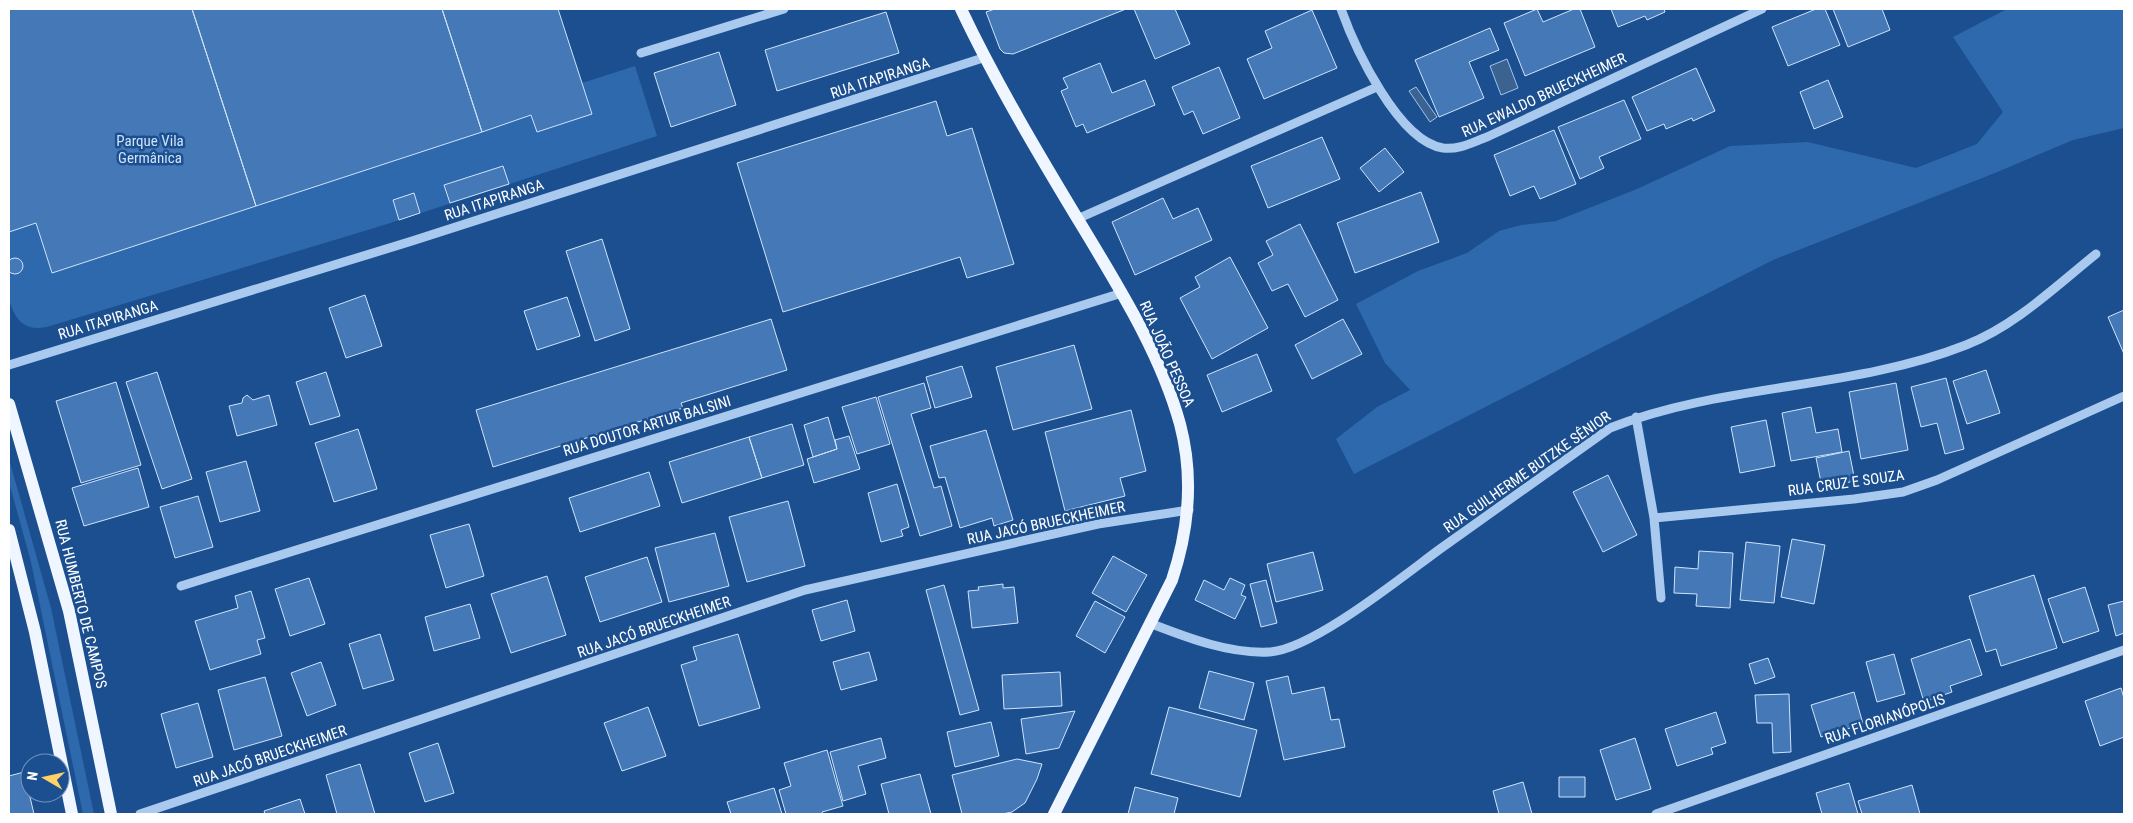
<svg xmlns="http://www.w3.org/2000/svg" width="2133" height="823" font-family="'Roboto Condensed',sans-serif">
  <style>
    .green { fill: #2e69ad }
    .water { fill: #3c6290; stroke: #9cc4f0 }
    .building { fill: #4478b7; stroke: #cfe3fa }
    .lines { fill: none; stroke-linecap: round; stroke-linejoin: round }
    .minor { stroke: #a9c9ee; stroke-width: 9 }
    .major { stroke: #f0f6ff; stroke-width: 12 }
    .labels { text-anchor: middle; stroke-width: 5; stroke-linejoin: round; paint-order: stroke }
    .street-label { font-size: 15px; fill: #fff; stroke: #1b4f8f }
    .park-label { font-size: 15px; fill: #cfe3fa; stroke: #1b4f8f }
  </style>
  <rect width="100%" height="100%" fill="#1b4f8f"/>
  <path class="green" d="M 9,9 L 558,9 L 582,83 L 635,66 L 657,136 L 384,225 L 50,326 C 26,333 15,321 9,299 Z
    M 2007,9 L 2124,9 L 2124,128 L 2073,140 L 1995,173 L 1773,260 L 1354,474 L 1336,439 L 1377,407 L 1410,390 L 1385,363 L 1356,304 L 1418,271 L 1467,253 L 1499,231 L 1521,225 L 1556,221 L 1637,189 L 1730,146 L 1808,142 L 1916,168 L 1977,144 L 2003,112 L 1953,37 Z
    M 9,459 L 51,608 L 94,814 L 83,814 L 31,562 L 9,482 Z"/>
  <path class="water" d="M 1507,59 L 1518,88 L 1501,95 L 1490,66 Z
    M 1416,87 L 1437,117 L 1430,122 L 1409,91 Z"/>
  <path class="building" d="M 9,9 L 192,9 L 256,206 L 52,273 L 36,223 L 9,232 Z
    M 192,9 L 442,9 L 482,132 L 256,206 Z
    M 442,9 L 558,9 L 592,114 L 537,132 L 531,115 L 482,132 Z
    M 995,9 L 1126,9 L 1013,54 L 1004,53 L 1000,49 L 986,12 Z
    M 1134,9 L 1175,9 L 1190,44 L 1155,59 Z
    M 1537,9 L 1543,22 L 1574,9 L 1580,9 L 1595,47 L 1525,76 L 1504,23 Z
    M 1611,9 L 1664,9 L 1665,12 L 1647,20 L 1645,16 L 1618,27 Z
    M 1816,9 L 1825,9 L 1840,45 L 1788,66 L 1772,27 Z
    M 1833,9 L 1882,9 L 1890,30 L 1848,47 Z
    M 1312,10 L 1337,68 L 1264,99 L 1247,59 L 1272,48 L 1265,31 Z
    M 886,12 L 899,53 L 777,91 L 765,50 Z
    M 1490,28 L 1499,50 L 1469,62 L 1484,98 L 1439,117 L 1415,60 Z
    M 719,52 L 736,105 L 671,127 L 654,73 Z
    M 1100,63 L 1112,93 L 1145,80 L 1155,105 L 1087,133 L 1083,124 L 1076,127 L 1061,91 L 1068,88 L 1063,78 Z
    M 1219,67 L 1240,118 L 1203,134 L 1193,111 L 1184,115 L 1172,87 Z
    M 1696,68 L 1715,111 L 1693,121 L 1692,118 L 1666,129 L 1664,124 L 1647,131 L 1632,97 Z
    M 1828,80 L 1843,117 L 1814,129 L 1800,92 Z
    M 1624,100 L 1641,139 L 1599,157 L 1604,168 L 1580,179 L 1558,127 Z
    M 936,101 L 947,136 L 972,128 L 1014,264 L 967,278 L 960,257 L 783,312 L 737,163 Z
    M 1554,130 L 1576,184 L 1540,199 L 1534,186 L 1510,196 L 1494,155 Z
    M 1322,137 L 1340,179 L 1268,208 L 1251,166 Z
    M 1385,148 L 1404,172 L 1379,192 L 1360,168 Z
    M 503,166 L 509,184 L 450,203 L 444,185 Z
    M 1421,192 L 1439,242 L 1355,273 L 1337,223 Z
    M 414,193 L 420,213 L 399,220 L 393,200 Z
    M 1163,198 L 1173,219 L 1198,208 L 1212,240 L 1135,275 L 1112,222 Z
    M 1300,224 L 1338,300 L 1305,317 L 1288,284 L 1272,291 L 1258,263 L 1273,255 L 1266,241 Z
    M 602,239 L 630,329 L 595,341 L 566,251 Z
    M 1230,257 L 1268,328 L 1212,359 L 1180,298 L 1200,287 L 1195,277 Z
    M7 266a8 8 0 1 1 16 0a8 8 0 1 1-16 0Z
    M 365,295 L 382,346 L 346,358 L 329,308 Z
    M 567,297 L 580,336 L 537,350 L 524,311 Z
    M 2124,310 L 2124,354 L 2108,317 Z
    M 771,319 L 787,370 L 681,403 L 683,408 L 493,467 L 476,410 Z
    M 1343,319 L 1362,354 L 1312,379 L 1295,345 Z
    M 1074,345 L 1092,409 L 1013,430 L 996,367 Z
    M 1257,354 L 1272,391 L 1222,412 L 1207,375 Z
    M 962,366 L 972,397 L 935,408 L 926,377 Z
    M 1986,370 L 2000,413 L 1967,424 L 1953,381 Z
    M 157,372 L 192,479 L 162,489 L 126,382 Z
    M 326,372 L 340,416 L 310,425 L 296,382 Z
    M 1946,378 L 1964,449 L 1945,454 L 1937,423 L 1921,427 L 1911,387 Z
    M 116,382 L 141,465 L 81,483 L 56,401 Z
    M 924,383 L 931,408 L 911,414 L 934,488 L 941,486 L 952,526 L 920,536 L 878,397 Z
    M 1896,383 L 1908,450 L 1861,459 L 1849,392 Z
    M 247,395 L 253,400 L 269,395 L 277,425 L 237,436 L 229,406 L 242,403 L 243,398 Z
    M 876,397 L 890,444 L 857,454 L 842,407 Z
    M 1811,407 L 1816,433 L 1838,429 L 1842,452 L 1791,461 L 1782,413 Z
    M 1131,410 L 1146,471 L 1120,478 L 1125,496 L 1065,511 L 1045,432 Z
    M 828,417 L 837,449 L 813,457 L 804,425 Z
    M 1766,420 L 1775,466 L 1740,473 L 1731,427 Z
    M 792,424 L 804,465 L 762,478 L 749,437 Z
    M 358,429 L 377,489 L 334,502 L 315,443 Z
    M 986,430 L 1013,520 L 994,526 L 992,518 L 960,528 L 945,477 L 939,478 L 930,446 Z
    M 849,436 L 860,469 L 814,483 L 807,459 L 837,449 L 835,440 Z
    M 749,437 L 762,478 L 682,503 L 669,462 Z
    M 1849,451 L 1855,481 L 1822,487 L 1816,458 Z
    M 246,461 L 260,511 L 220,522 L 206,472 Z
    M 138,468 L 149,507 L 84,526 L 72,488 Z
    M 649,472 L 660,506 L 580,532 L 569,498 Z
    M 1608,475 L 1637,535 L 1603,552 L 1573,492 Z
    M 897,484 L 909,527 L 901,530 L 903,536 L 881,542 L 868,493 Z
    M 198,496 L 213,547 L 175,558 L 160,507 Z
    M 788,501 L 805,566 L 747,582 L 729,517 Z
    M 469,524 L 484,576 L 446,588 L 430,535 Z
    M 715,533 L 729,586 L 669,602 L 655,548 Z
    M 1792,539 L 1825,545 L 1814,604 L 1781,597 Z
    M 1746,542 L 1780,546 L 1774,603 L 1740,600 Z
    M 1699,551 L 1733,553 L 1730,608 L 1696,606 L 1697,594 L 1674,593 L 1675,567 L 1698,569 Z
    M 1313,552 L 1323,590 L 1276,602 L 1267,564 Z
    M 1113,556 L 1147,575 L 1126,612 L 1092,593 Z
    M 647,557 L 662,602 L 600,622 L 585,577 Z
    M 2034,575 L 2057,648 L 2001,666 L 1996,649 L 1986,652 L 1969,596 Z
    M 547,576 L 566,635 L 511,653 L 491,594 Z
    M 309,578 L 325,624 L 290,636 L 275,589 Z
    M 1230,578 L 1245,585 L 1241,595 L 1246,597 L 1235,619 L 1195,600 L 1204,580 L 1224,590 Z
    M 1266,580 L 1277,623 L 1261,627 L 1250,584 Z
    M 1003,584 L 1003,588 L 1014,587 L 1018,623 L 972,628 L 968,591 L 979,590 L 978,587 Z
    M 944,585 L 979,710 L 960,715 L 926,590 Z
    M 2085,587 L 2099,631 L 2063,643 L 2048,599 Z
    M 251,591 L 265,638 L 257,640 L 261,654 L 210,670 L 195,621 L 238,608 L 235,596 Z
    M 847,600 L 855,631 L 821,641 L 812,610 Z
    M 1095,601 L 1125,617 L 1105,653 L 1076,636 Z
    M 2124,601 L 2124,633 L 2116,636 L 2108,605 Z
    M 470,604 L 480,638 L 434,651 L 425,617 Z
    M 380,634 L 394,680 L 363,689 L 349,644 Z
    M 738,634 L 760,708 L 699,726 L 681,665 L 697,660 L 693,647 Z
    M 1970,639 L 1982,675 L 1950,686 L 1952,692 L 1924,702 L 1911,659 Z
    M 869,652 L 877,680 L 841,690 L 833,662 Z
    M 1894,654 L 1905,694 L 1877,702 L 1866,662 Z
    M 1768,658 L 1775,677 L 1755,684 L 1749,664 Z
    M 321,662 L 336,705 L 307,716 L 291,673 Z
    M 1209,671 L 1254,683 L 1244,720 L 1199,708 Z
    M 1060,672 L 1062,706 L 1004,709 L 1002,675 Z
    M 1288,676 L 1292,694 L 1324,687 L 1331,720 L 1339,719 L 1345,747 L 1284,760 L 1266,681 Z
    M 265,677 L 282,736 L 234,750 L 218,690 Z
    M 2121,688 L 2124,698 L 2124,737 L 2100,746 L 2085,701 Z
    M 1854,692 L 1863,724 L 1821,737 L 1811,705 Z
    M 1789,694 L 1791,752 L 1773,753 L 1772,723 L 1757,723 L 1755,695 Z
    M 198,703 L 213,757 L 176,768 L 161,714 Z
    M 648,707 L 666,756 L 622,771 L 604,723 Z
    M 1169,707 L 1257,730 L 1240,797 L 1151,774 Z
    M 1075,711 L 1059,748 L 1026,754 L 1021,719 Z
    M 1716,712 L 1726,743 L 1711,748 L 1713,754 L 1677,766 L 1665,729 Z
    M 991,722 L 999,756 L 955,767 L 947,732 Z
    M 881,738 L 886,758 L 858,766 L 866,794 L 843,801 L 830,752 Z
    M 1635,738 L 1651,789 L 1616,800 L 1600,750 Z
    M 438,743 L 454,793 L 425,802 L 409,753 Z
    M 827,750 L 843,806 L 822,812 L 823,814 L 786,814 L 779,790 L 791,786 L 784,763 Z
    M 1017,759 L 1042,764 L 1037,779 L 1025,803 L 1012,812 L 1002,814 L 962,814 L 952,775 Z
    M 360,764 L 375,814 L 337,814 L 326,775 Z
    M 24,772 L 34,814 L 9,814 L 9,776 Z
    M 920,774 L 931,814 L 889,814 L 881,784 Z
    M 1559,777 L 1585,777 L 1585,797 L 1559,797 Z
    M 1523,782 L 1532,814 L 1499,814 L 1493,791 Z
    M 1849,783 L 1858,814 L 1822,814 L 1816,793 Z
    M 1912,785 L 1920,814 L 1862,814 L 1858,801 Z
    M 1135,787 L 1178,798 L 1174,814 L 1128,814 Z
    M 774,788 L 782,814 L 731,814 L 727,802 Z
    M 300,799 L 305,814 L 265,814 L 264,811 Z"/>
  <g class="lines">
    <path class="minor" d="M 1341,9 C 1355,48 1398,141 1443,148 C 1459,150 1473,142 1487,137 L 1762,9
      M 641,53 L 784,9
      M 1077,219 L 1377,87
      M 9,365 L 412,241 L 986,57
      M 1636,417 L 1654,518 L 1854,499 L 1903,492 L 1937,480 L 2124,396
      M 1654,518 L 1661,598
      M 181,586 L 1122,293
      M 1152,624 C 1188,638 1230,654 1269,652 C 1312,650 1403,576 1440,549 C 1497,509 1553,468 1610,428 C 1724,383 1852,390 1966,345 C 2015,326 2056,286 2096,254
      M 140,814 L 805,590 L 1098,524 L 1189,510
      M 1656,814 L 2124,650"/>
    <path class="major" d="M 961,9 C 996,83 1042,160 1085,231 C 1121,291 1161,355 1180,424 C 1194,477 1189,529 1172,580 L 1054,814
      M 9,404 L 69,611 L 111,814
      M 9,530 L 35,632 L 72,814"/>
  </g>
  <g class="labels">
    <g class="street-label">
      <text transform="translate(880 78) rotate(-18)" y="5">RUA ITAPIRANGA</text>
      <text transform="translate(1544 95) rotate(-25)" y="5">RUA EWALDO BRUECKHEIMER</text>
      <text transform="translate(494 200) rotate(-18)" y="5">RUA ITAPIRANGA</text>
      <text transform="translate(108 320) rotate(-17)" y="5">RUA ITAPIRANGA</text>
      <text transform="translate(1167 354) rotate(66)" y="5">RUA JOÃO PESSOA</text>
      <text transform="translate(647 426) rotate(-17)" y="5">RUA DOUTOR ARTUR BALSINI</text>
      <text transform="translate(1527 472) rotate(-35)" y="5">RUA GUILHERME BUTZKE SÊNIOR</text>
      <text transform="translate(1846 483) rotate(-8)" y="5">RUA CRUZ E SOUZA</text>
      <text transform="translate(1046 523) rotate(-12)" y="5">RUA JACÓ BRUECKHEIMER</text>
      <text transform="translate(81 604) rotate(76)" y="5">RUA HUMBERTO DE CAMPOS</text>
      <text transform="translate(654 627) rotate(-19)" y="5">RUA JACÓ BRUECKHEIMER</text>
      <text transform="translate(1885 719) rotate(-19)" y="5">RUA FLORIANÓPOLIS</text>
      <text transform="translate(270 756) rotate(-19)" y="5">RUA JACÓ BRUECKHEIMER</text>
    </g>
    <g class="park-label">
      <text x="150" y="146">Parque Vila<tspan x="150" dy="17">Germânica</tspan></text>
    </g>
  </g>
  <rect width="2133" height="823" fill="none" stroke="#ffffff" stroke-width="20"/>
  <g transform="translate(45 778) rotate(279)"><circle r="24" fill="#1b4f8f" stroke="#7695bc"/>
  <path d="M0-4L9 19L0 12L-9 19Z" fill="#ffd166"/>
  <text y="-8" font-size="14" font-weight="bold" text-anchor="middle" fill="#ffffff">N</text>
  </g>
</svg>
